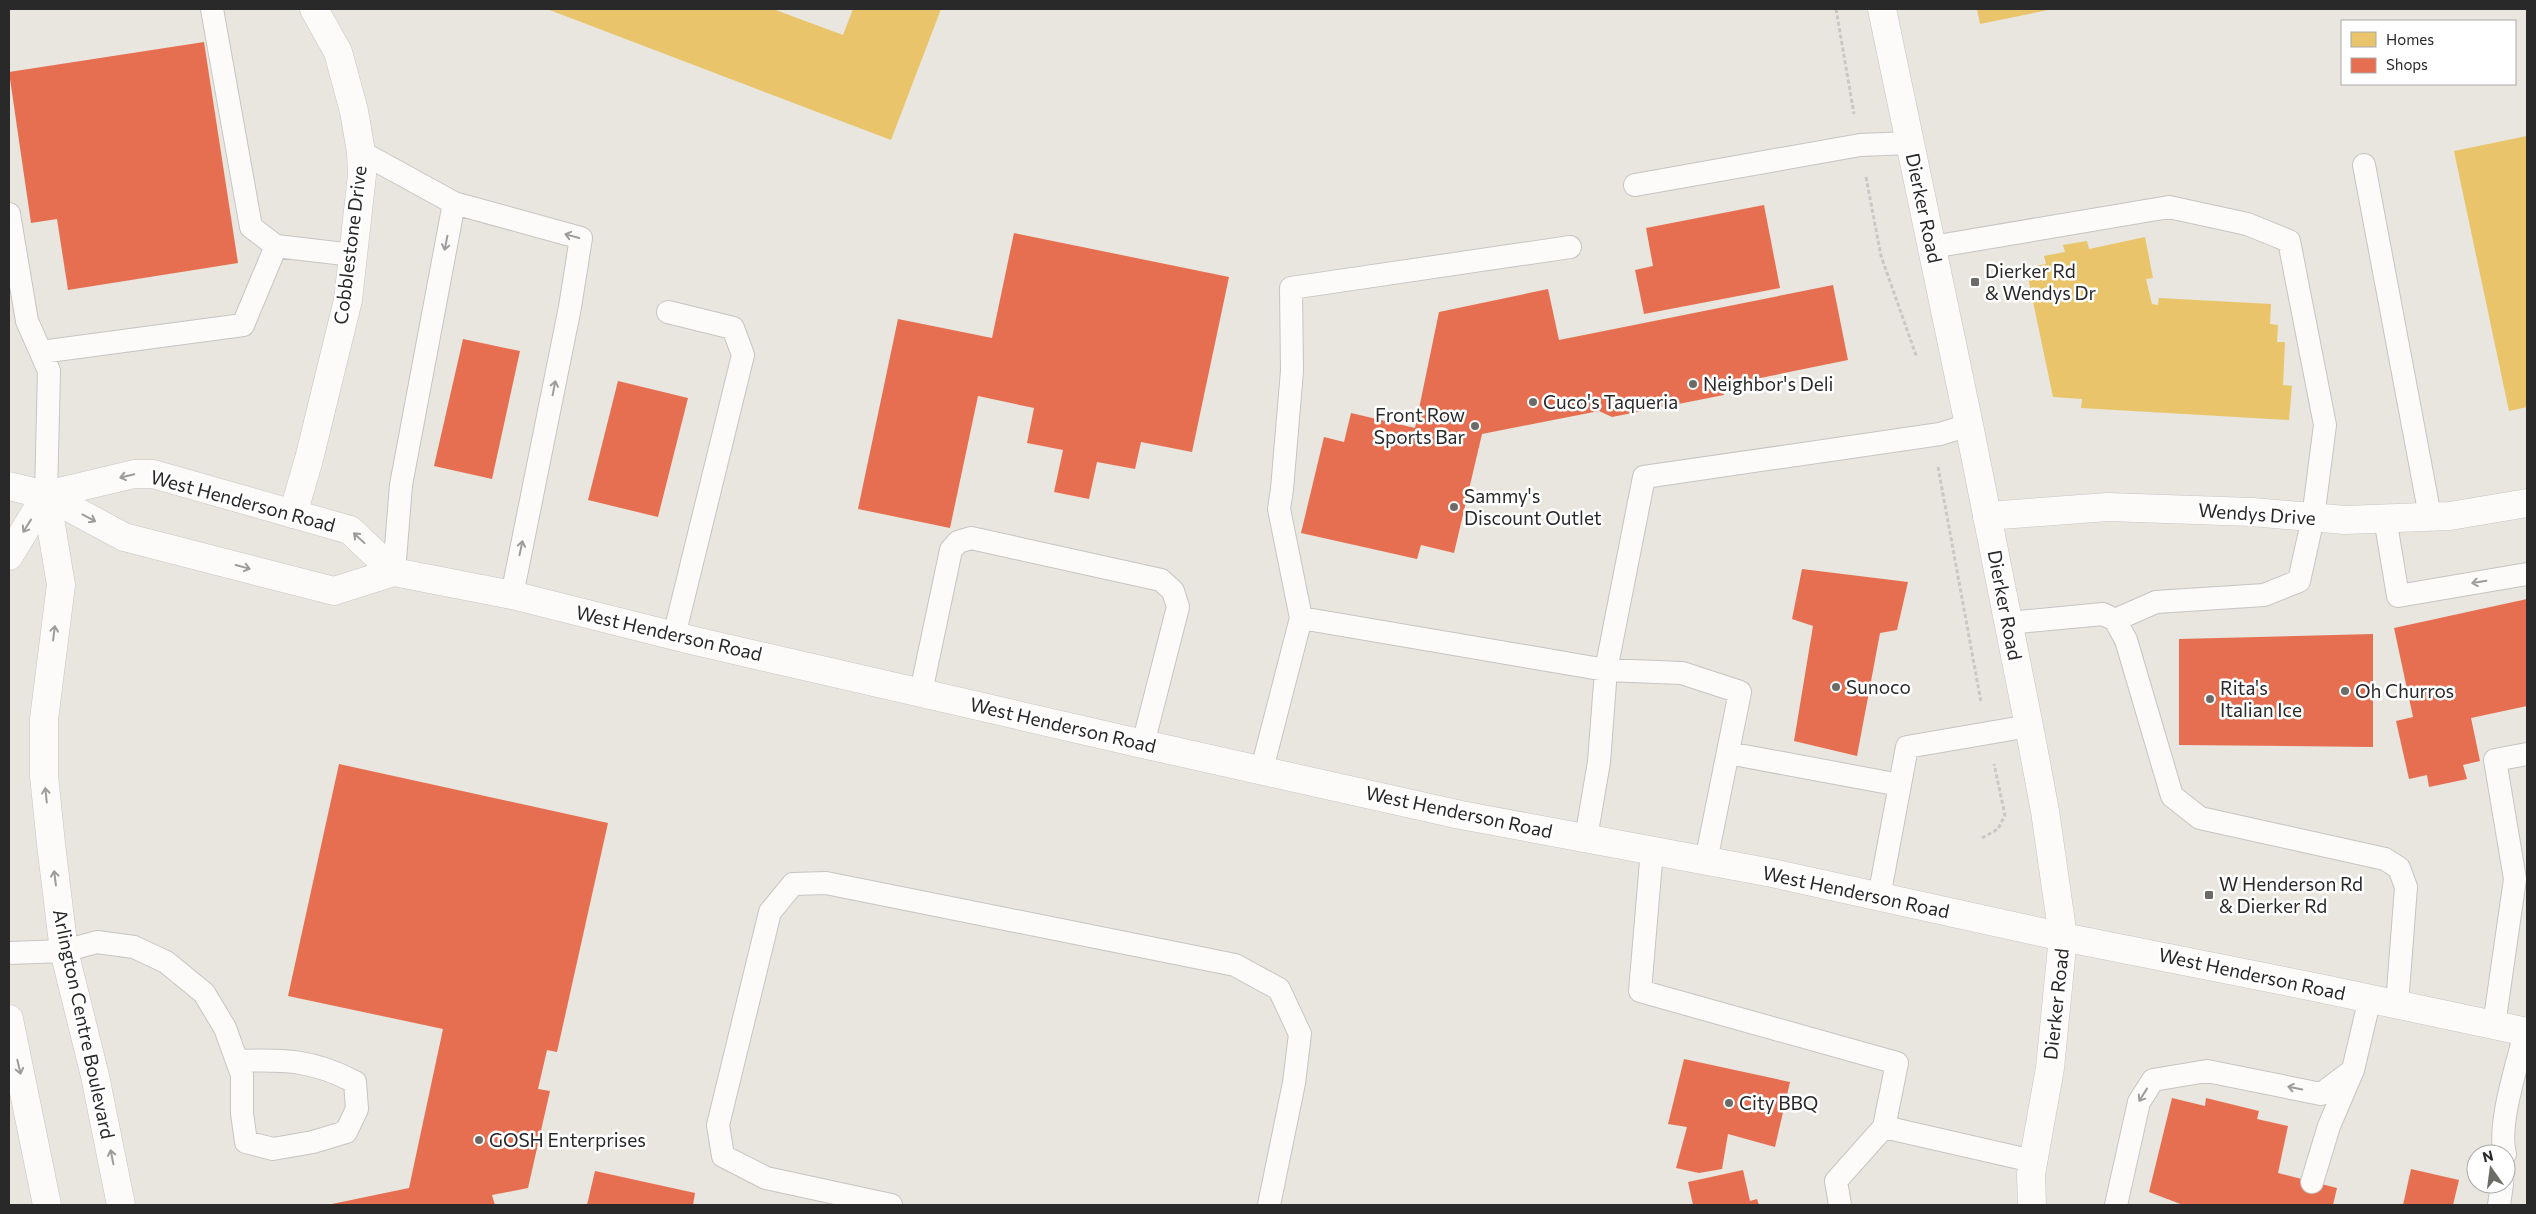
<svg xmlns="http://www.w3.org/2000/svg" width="2536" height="1214" font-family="Commissioner,sans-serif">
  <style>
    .homes { fill: #e9c46a }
    .shops { fill: #e76f51 }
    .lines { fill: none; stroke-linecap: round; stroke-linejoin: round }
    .lane-casing { stroke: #c6c5c4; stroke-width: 24 }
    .street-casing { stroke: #c6c5c4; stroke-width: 29 }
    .secondary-casing { stroke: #c6c5c4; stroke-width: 29 }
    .path { stroke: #c8c8c6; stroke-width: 3; stroke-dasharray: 4 2.5; stroke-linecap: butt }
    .lane { stroke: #fcfbfa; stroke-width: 22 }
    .street { stroke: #fcfbfa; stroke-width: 28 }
    .secondary { stroke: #fcfbfa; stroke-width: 28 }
    .oneway { stroke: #9d9c9c }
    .poi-dot { fill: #6c6b68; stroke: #fff; stroke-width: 2 }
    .labels { text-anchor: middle; stroke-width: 5; stroke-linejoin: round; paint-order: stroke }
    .street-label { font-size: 19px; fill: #292929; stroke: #fff }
    .poi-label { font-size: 19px; fill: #292929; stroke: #fff; text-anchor: start }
  </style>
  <rect width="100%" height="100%" fill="#e8e6de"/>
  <path class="homes" d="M 547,9 L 773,9 L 843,35 L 853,9 L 941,9 L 891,140 Z
    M 1977,9 L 2048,9 L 2048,10 L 1980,24 Z
    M 2527,136 L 2527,407 L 2509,411 L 2454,151 Z
    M 2145,237 L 2153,278 L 2146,279 L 2152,304 L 2158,305 L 2159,298 L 2271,304 L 2270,324 L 2278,325 L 2277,342 L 2285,342 L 2283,385 L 2292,386 L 2289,420 L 2081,408 L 2082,399 L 2053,397 L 2026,268 L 2046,264 L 2044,256 L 2065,252 L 2063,245 L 2087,241 L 2089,249 Z"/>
  <path class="shops" d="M 204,42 L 238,263 L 68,290 L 57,219 L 31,223 L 9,72 Z
    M 1764,205 L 1780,288 L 1644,314 L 1635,270 L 1653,266 L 1646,228 Z
    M 1014,233 L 1229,277 L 1192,452 L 1141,442 L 1135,469 L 1097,462 L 1089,499 L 1054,492 L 1063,450 L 1027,443 L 1034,408 L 978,396 L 950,528 L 858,509 L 898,319 L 992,338 Z
    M 1833,285 L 1848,360 L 1721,386 L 1724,395 L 1612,417 L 1599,411 L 1482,434 L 1454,553 L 1421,545 L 1417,559 L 1301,533 L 1324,437 L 1344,442 L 1351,413 L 1415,428 L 1439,312 L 1548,289 L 1559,340 Z
    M 463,339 L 520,351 L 492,479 L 434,466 Z
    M 618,381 L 688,398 L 658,517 L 588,500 Z
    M 1802,569 L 1908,582 L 1897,630 L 1880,633 L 1857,756 L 1794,741 L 1813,626 L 1792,619 Z
    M 2527,599 L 2527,706 L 2471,718 L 2480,761 L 2463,765 L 2467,779 L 2429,787 L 2427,775 L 2409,779 L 2396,721 L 2413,717 L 2394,628 Z
    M 2373,634 L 2373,747 L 2179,745 L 2179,639 Z
    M 339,764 L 608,823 L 557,1052 L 547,1050 L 538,1089 L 550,1091 L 528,1188 L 492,1195 L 495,1205 L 327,1205 L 409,1188 L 443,1029 L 288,996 Z
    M 1684,1059 L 1790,1082 L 1775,1147 L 1728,1134 L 1722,1169 L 1699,1173 L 1676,1168 L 1687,1127 L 1668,1124 Z
    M 2172,1098 L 2205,1106 L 2206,1098 L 2259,1111 L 2257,1119 L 2288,1126 L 2278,1173 L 2337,1188 L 2333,1205 L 2183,1205 L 2149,1192 Z
    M 2411,1169 L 2459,1180 L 2453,1205 L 2403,1205 Z
    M 1743,1170 L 1750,1201 L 1757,1199 L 1759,1205 L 1693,1205 L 1688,1182 Z
    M 595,1171 L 695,1193 L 693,1205 L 587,1205 Z"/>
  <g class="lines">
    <defs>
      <path id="lane" d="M 212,9 L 251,227 L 276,246
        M 361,152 L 454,203
        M 2364,165 L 2430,516
        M 1635,185 L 1860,145 L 1910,143
        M 9,214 L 27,321 L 49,371 L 46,495
        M 1932,247 L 2169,207 L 2247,224 L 2289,241 L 2325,425 L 2313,518 L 2299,581 L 2264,595 L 2156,602 L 2115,620
        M 668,312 L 733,328 L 743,355 L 674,636
        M 41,352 L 243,325 L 276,246 L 353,255
        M 2385,518 L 2398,596 L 2527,574
        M 394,572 L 401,485 L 454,203 L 581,238 L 570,307 L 512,595
        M 1301,618 L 1606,670 L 1682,673 L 1740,692 L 1706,861
        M 2008,623 L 2103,614 L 2115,620 L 2126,640 L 2172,796 L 2200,818 L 2385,859 L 2399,868 L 2406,887 L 2397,1004
        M 921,692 L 951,550 L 958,542 L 971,538 L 1161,580 L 1173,591 L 1178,607 L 1143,744
        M 1728,753 L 1900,785
        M 1262,769 L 1301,618 L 1279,509 L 1282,489 L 1292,371 L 1291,288 L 1570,247
        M 1586,838 L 1599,762 L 1606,670 L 1644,477 L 1940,434 L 1969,425
        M 1652,850 L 1640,991 L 1897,1063 L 1884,1127 L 2033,1161
        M 1879,897 L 1907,747 L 2029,726
        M 9,953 L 64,951 L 97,942 L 134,947 L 166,962 L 204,993 L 225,1028 L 242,1075 L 242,1113 L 246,1142 L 273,1149 L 313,1142 L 346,1132 L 357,1109 L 355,1082 C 313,1060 284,1059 237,1061
        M 2494,1025 L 2515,879 L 2495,760 L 2527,754
        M 2505,1154 C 2497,1124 2518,1063 2525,1032
        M 2312,1182 L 2329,1126 L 2353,1070 L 2370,998
        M 891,1205 L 766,1178 L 723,1156 L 718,1125 L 770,912 L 793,884 L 826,883 L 1235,965 L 1279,989 L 1300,1034 L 1294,1083 L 1269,1205
        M 1840,1205 L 1836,1181 L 1884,1127
        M 2116,1205 L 2139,1102 L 2153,1080 L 2207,1071 L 2321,1094 L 2353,1070
        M 2499,1205 L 2502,1184"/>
      <path id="street" d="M 46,495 L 61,585 L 44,719 L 44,776 L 51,844 L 64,951 L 95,1076 L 121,1205
        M 293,514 L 309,459 L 348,300 L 362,175 L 361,152 L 354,111 L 338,52 L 314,9
        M 1987,516 L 2108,507 L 2252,512 L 2345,520 L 2450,516 L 2527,503
        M 9,556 L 46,495
        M 9,1019 L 47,1205"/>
      <path id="secondary" d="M 1882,9 L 1969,425 L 2029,726 L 2045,811 L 2063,937 L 2050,1068 L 2031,1174 L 2032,1205
        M 9,486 L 46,495 L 124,537 L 334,591 L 394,572 L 512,595 L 691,640 L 1143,744 L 1461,815 L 1772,873 L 2063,937 L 2319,988 L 2527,1032
        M 46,495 L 134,474 L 153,474 L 350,530 L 394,572"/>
    </defs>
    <use href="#lane" class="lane-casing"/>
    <use href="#street" class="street-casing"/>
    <use href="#secondary" class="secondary-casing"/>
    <path class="path" d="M 1836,9 L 1854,114
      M 1866,177 L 1881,256 L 1917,358
      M 1938,467 L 1981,702
      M 1982,838 L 1998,829 L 2005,815 L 1994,764"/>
    <use href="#lane" class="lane"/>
    <use href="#street" class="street"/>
    <use href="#secondary" class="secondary"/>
  </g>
  <defs><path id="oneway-shaft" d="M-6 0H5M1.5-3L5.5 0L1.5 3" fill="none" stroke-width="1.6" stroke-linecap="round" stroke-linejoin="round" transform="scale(1.25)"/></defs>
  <g class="oneway">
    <use href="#oneway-shaft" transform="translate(572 236) rotate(-165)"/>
    <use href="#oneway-shaft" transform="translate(446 243) rotate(101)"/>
    <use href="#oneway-shaft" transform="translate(554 388) rotate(-79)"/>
    <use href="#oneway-shaft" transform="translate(127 476) rotate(167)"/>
    <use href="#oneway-shaft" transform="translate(89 518) rotate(28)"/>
    <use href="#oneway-shaft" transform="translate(27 526) rotate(122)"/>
    <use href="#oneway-shaft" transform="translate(359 538) rotate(-137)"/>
    <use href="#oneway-shaft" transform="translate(521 548) rotate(-78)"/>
    <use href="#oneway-shaft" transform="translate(243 567) rotate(15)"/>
    <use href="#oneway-shaft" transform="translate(2479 582) rotate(170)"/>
    <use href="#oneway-shaft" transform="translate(54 633) rotate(-83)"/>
    <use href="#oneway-shaft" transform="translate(46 795) rotate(-96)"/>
    <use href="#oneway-shaft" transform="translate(55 878) rotate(-97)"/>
    <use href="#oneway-shaft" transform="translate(19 1067) rotate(77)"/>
    <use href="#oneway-shaft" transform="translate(2295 1088) rotate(-169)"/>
    <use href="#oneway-shaft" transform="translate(2143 1095) rotate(122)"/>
    <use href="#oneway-shaft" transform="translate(112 1157) rotate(-101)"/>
  </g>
  <g class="poi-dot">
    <rect x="1970" y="277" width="10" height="10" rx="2.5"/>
    <circle cx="1693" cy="384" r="5"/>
    <circle cx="1533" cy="402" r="5"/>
    <circle cx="1475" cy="426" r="5"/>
    <circle cx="1454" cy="507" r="5"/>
    <circle cx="1836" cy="687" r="5"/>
    <circle cx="2345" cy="691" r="5"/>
    <circle cx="2210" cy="699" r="5"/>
    <rect x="2204" y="890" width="10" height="10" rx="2.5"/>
    <circle cx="1729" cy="1103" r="5"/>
    <circle cx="479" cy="1140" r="5"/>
  </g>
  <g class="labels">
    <g class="street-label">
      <text transform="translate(1924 208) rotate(78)" y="7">Dierker Road</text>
      <text transform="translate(350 245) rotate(-83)" y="7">Cobblestone Drive</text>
      <text transform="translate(243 501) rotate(15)" y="7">West Henderson Road</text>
      <text transform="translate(2257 514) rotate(4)" y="7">Wendys Drive</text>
      <text transform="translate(2005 605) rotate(79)" y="7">Dierker Road</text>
      <text transform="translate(669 633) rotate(13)" y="7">West Henderson Road</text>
      <text transform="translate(1063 725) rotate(13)" y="7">West Henderson Road</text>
      <text transform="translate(1459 812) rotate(12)" y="7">West Henderson Road</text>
      <text transform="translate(1856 892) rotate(12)" y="7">West Henderson Road</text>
      <text transform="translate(2252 974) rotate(12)" y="7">West Henderson Road</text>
      <text transform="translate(2056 1004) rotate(-84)" y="7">Dierker Road</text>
      <text transform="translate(84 1024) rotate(78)" y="7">Arlington Centre Boulevard</text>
    </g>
    <g class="poi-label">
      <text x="1985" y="278">Dierker Rd<tspan x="1985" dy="22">&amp; Wendys Dr</tspan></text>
      <text x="1703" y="391">Neighbor's Deli</text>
      <text x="1543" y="409">Cuco's Taqueria</text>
      <text x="1465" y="422" text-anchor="end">Front Row<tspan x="1465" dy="22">Sports Bar</tspan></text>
      <text x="1464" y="503">Sammy's<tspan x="1464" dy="22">Discount Outlet</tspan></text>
      <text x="1846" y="694">Sunoco</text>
      <text x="2220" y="695">Rita's<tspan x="2220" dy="22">Italian Ice</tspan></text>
      <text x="2355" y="698">Oh Churros</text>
      <text x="2219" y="891">W Henderson Rd<tspan x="2219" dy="22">&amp; Dierker Rd</tspan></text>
      <text x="1739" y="1110">City BBQ</text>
      <text x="489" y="1147">GOSH Enterprises</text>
    </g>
  </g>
  <rect width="2536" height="1214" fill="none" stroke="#292929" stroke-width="20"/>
  <rect x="2341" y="20" width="175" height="65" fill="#ffffff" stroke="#a9a9a9"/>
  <rect x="2351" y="32" width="25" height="15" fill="#e9c46a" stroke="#a9a9a9"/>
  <text x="2386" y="45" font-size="15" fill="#292929">Homes</text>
  <rect x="2351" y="58" width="25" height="15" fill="#e76f51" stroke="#a9a9a9"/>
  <text x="2386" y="70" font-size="15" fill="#292929">Shops</text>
  <g transform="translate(2491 1169) rotate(346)"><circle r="24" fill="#ffffff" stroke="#a9a9a9"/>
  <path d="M0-4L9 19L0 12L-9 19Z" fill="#6c6b68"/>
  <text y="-8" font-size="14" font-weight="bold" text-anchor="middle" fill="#292929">N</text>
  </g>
</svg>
